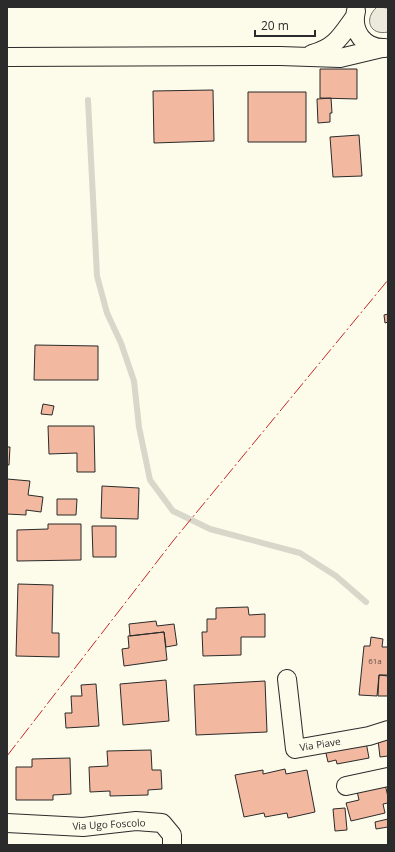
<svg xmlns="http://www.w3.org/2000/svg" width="395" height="852" font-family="'Open Sans',sans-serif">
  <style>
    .green { fill: #ecebdb; stroke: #74746e }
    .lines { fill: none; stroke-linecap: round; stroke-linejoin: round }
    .stream { stroke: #d8d7c9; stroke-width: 6 }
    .building { fill: #f2b8a0; stroke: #2b2b2b }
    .minor-casing { stroke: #2b2b2b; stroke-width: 20 }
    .minor { stroke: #fdfbea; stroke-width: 18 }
    .power { stroke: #c62828; stroke-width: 1; stroke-dasharray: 14 3 2 3; stroke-linecap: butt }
    .labels { text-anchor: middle; stroke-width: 3; stroke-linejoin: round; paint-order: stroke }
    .number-label { font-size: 8px; fill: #5d4e48 }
    .street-label { font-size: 10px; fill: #2b2b2b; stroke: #fdfbea }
  </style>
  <rect width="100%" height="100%" fill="#fdfbea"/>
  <path class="green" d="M 377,7 L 388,8 L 388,32 C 370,36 363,19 377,7 Z"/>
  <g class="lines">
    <path class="stream" d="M 88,100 L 97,276 L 107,313 L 121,343 L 134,381 L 139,427 L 150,480 L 173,511 L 210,529 L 300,553 L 336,576 L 366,602"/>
  </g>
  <path class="building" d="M 320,69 L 357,69 L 357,99 L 320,98 Z
    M 213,90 L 214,141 L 154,143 L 153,91 Z
    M 248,92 L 306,92 L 306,142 L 248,142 Z
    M 331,98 L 332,113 L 330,113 L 330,122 L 318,123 L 317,99 Z
    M 359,135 L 362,176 L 333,177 L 330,137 Z
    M 388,314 L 388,322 L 385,323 L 384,315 Z
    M 35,345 L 98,346 L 98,380 L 34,380 Z
    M 43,404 L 54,406 L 52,415 L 41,414 Z
    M 48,426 L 94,426 L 95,472 L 77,472 L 77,453 L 49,454 Z
    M 7,447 L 10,447 L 9,465 L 7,465 Z
    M 7,479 L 30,481 L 28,495 L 43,497 L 41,512 L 26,510 L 26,515 L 7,514 Z
    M 102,486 L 139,488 L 138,519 L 101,518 Z
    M 57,499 L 77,499 L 76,515 L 57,515 Z
    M 48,524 L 81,524 L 81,560 L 17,561 L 17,530 L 48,529 Z
    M 92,526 L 116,526 L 116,557 L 93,557 Z
    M 18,584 L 53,585 L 52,633 L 59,633 L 59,657 L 16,656 Z
    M 248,607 L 249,615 L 265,614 L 265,637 L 241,637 L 241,655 L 203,656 L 202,632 L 207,632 L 207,619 L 216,619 L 216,608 Z
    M 156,621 L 157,626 L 174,624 L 177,645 L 166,647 L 164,632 L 130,636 L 129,624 Z
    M 164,632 L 167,660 L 124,666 L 122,649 L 129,648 L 128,636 Z
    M 371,637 L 383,639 L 382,647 L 388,647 L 388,675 L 379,675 L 377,696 L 359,695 L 364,646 L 370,646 Z
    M 379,675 L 388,676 L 388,696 L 378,696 Z
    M 166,680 L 169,721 L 123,725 L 120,684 Z
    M 265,681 L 267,732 L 196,735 L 194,685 Z
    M 96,684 L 99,726 L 66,728 L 65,713 L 72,713 L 71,696 L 82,696 L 81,685 Z
    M 388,739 L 388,756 L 380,757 L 378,740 Z
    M 366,742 L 369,758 L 337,764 L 336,760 L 328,762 L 325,749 Z
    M 151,750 L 152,770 L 161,770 L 162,789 L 148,790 L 148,795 L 110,796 L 110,791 L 90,792 L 89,767 L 108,766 L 107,751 Z
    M 70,758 L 71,794 L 53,795 L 53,800 L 16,800 L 16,767 L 32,767 L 32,759 Z
    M 285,769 L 286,774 L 307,770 L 315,812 L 288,818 L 287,813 L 265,817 L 264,813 L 244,817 L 235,775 L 263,770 L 263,774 Z
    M 385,784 L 388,797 L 388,803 L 383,804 L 385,813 L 351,821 L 346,803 L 359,800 L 357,791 Z
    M 345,808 L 347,830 L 335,831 L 333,809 Z
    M 388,819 L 388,827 L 376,829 L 375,822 Z"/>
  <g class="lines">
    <defs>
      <path id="minor" d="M 356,11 C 351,31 364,49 385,48
        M 312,54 C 335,48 341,36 354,18
        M 7,57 L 280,56 L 340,58 L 382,48
        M 287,679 L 295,749 L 369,736 L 388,730
        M 346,786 L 388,777
        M 7,823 L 83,827 L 136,821 L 162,823 L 172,835 L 172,845"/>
    </defs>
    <use href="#minor" class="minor-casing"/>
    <use href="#minor" class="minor"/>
    <path class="power" d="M 7,756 L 173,541 L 388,280"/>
  </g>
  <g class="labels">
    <g class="number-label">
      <text x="375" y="664">61a</text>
    </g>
    <g class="street-label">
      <text transform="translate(320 744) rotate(-9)" y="4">Via Piave</text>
      <text transform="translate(109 824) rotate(-3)" y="4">Via Ugo Foscolo</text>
    </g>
  </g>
  <rect width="395" height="852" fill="none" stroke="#2b2b2b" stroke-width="16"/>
  <path d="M255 30v6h60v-6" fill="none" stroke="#2b2b2b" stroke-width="2"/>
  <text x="261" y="30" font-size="12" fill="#2b2b2b" stroke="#fdfbea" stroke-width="3" paint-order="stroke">20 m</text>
</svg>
